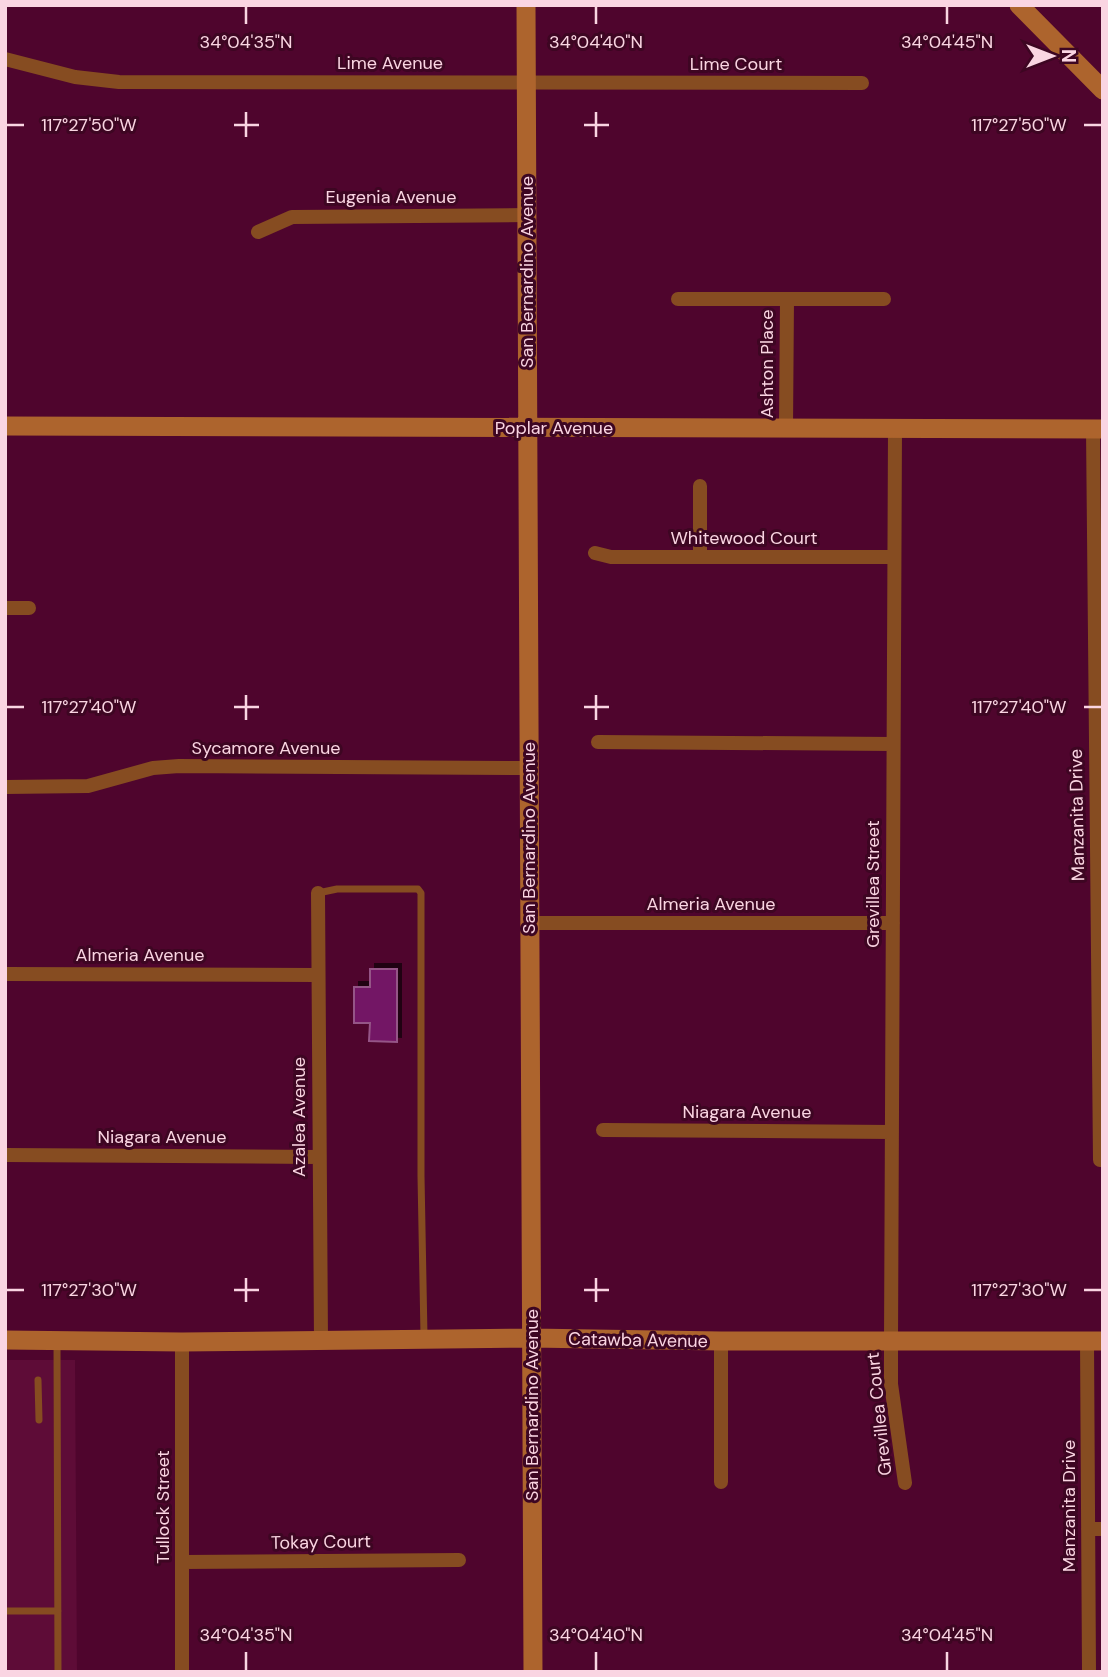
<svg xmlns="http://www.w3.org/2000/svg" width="1108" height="1677" font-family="'DM Sans',sans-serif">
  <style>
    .built { fill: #5e0c37 }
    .building { fill: #731465; stroke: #955487; stroke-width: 2; filter: url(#shadow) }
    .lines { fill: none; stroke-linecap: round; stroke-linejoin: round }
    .lane { stroke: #864c21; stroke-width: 7 }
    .street { stroke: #864c21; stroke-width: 14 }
    .secondary { stroke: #ad642d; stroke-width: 19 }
    .ticks { fill: none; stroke: #fad5e2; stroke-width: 2.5 }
    .labels { text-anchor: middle; stroke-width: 6; stroke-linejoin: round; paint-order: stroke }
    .street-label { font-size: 18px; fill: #fad5e2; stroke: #3d0622 }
    .ticks-label { font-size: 18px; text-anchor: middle; fill: #fad5e2; stroke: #3d0622; stroke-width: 6; stroke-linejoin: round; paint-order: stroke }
  </style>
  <defs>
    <filter id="shadow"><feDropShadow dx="5" dy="-5" stdDeviation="0" flood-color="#0009"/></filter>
  </defs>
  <rect width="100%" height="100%" fill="#4f052d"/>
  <path class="built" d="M 5,1360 L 75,1360 L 77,1672 L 5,1672 Z"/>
  <path class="building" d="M 370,969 L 397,969 L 397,1042 L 369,1041 L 370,1023 L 354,1023 L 354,987 L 370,987 Z"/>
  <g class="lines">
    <path class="lane" d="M 318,893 L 337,889 L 418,889 L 421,893 L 421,1176 L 424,1336
      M 57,1341 L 58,1672
      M 38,1380 L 39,1420
      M 5,1611 L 58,1611"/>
    <path class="street" d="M 5,59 L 75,77 L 119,82 L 862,83
      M 258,232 L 292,217 L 526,215
      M 678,299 L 884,299
      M 786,428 L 787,300
      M 895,428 L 891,1341 L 891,1384 L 905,1483
      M 1093,429 L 1100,1160 L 1103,1160
      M 595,553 L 611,557 L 894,557
      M 700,556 L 700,486
      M 5,608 L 29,608
      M 598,742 L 893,744
      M 5,787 L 88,786 L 153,768 L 179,766 L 529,768
      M 318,893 L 321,1341
      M 529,923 L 893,923
      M 5,974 L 317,975
      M 603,1130 L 892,1132
      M 5,1155 L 319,1157
      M 721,1341 L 721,1482
      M 1087,1341 L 1089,1672
      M 182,1342 L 182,1672
      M 1088,1529 L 1103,1529
      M 183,1562 L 459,1560"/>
    <path class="secondary" d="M 526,5 L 533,1672
      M 1019,5 L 1103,90
      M 5,426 L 1103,429
      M 5,1340 L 182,1342 L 531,1338 L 721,1341 L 1103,1341"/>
  </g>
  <path class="ticks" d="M 246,7 L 246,24M 596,7 L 596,24M 947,7 L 947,24M 246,112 L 246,137M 596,112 L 596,137M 7,125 L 24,125M 234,125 L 259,125M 584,125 L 609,125M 1084,125 L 1101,125M 246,695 L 246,720M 596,695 L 596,720M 7,707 L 24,707M 234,707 L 259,707M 584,707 L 609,707M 1084,707 L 1101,707M 246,1278 L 246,1302M 596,1278 L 596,1302M 7,1290 L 24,1290M 234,1290 L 259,1290M 584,1290 L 609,1290M 1084,1290 L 1101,1290M 246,1652 L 246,1670M 596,1652 L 596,1670M 947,1652 L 947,1670"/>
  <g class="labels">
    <g class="street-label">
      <text x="390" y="69">Lime Avenue</text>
      <text x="736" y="70">Lime Court</text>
      <text x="391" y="203">Eugenia Avenue</text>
      <text transform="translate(527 272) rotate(-90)" y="6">San Bernardino Avenue</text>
      <text transform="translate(767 364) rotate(-90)" y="6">Ashton Place</text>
      <text x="554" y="434">Poplar Avenue</text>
      <text x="744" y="544">Whitewood Court</text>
      <text x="266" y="754">Sycamore Avenue</text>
      <text transform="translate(1077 815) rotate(-91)" y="6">Manzanita Drive</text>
      <text transform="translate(529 838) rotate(-90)" y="6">San Bernardino Avenue</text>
      <text transform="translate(873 884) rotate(-90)" y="6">Grevillea Street</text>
      <text x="711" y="910">Almeria Avenue</text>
      <text x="140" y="961">Almeria Avenue</text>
      <text x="747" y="1118">Niagara Avenue</text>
      <text transform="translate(299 1117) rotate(-90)" y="6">Azalea Avenue</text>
      <text x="162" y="1143">Niagara Avenue</text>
      <text transform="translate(638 1340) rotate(1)" y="6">Catawba Avenue</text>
      <text transform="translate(532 1405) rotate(-90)" y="6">San Bernardino Avenue</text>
      <text transform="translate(879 1414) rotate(-96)" y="6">Grevillea Court</text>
      <text transform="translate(1069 1506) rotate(-90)" y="6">Manzanita Drive</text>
      <text transform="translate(163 1507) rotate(-90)" y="6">Tullock Street</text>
      <text transform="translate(321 1542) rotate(-1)" y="6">Tokay Court</text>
    </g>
  </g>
  <g class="ticks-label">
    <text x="246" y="48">34°04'35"N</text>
    <text x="596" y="48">34°04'40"N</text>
    <text x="947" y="48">34°04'45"N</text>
    <text x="1019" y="131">117°27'50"W</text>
    <text x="89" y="131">117°27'50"W</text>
    <text x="1019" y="713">117°27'40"W</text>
    <text x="89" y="713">117°27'40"W</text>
    <text x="1019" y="1296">117°27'30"W</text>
    <text x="89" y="1296">117°27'30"W</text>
    <text x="246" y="1641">34°04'35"N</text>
    <text x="596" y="1641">34°04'40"N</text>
    <text x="947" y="1641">34°04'45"N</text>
  </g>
  <rect width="1108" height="1677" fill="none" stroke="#fad5e2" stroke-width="14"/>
  <g transform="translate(1052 56) rotate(90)" stroke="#3d0622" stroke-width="5" paint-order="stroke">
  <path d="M0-5L12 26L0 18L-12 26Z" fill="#fad5e2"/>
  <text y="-10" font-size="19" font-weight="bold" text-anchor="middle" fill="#fad5e2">N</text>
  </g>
</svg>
